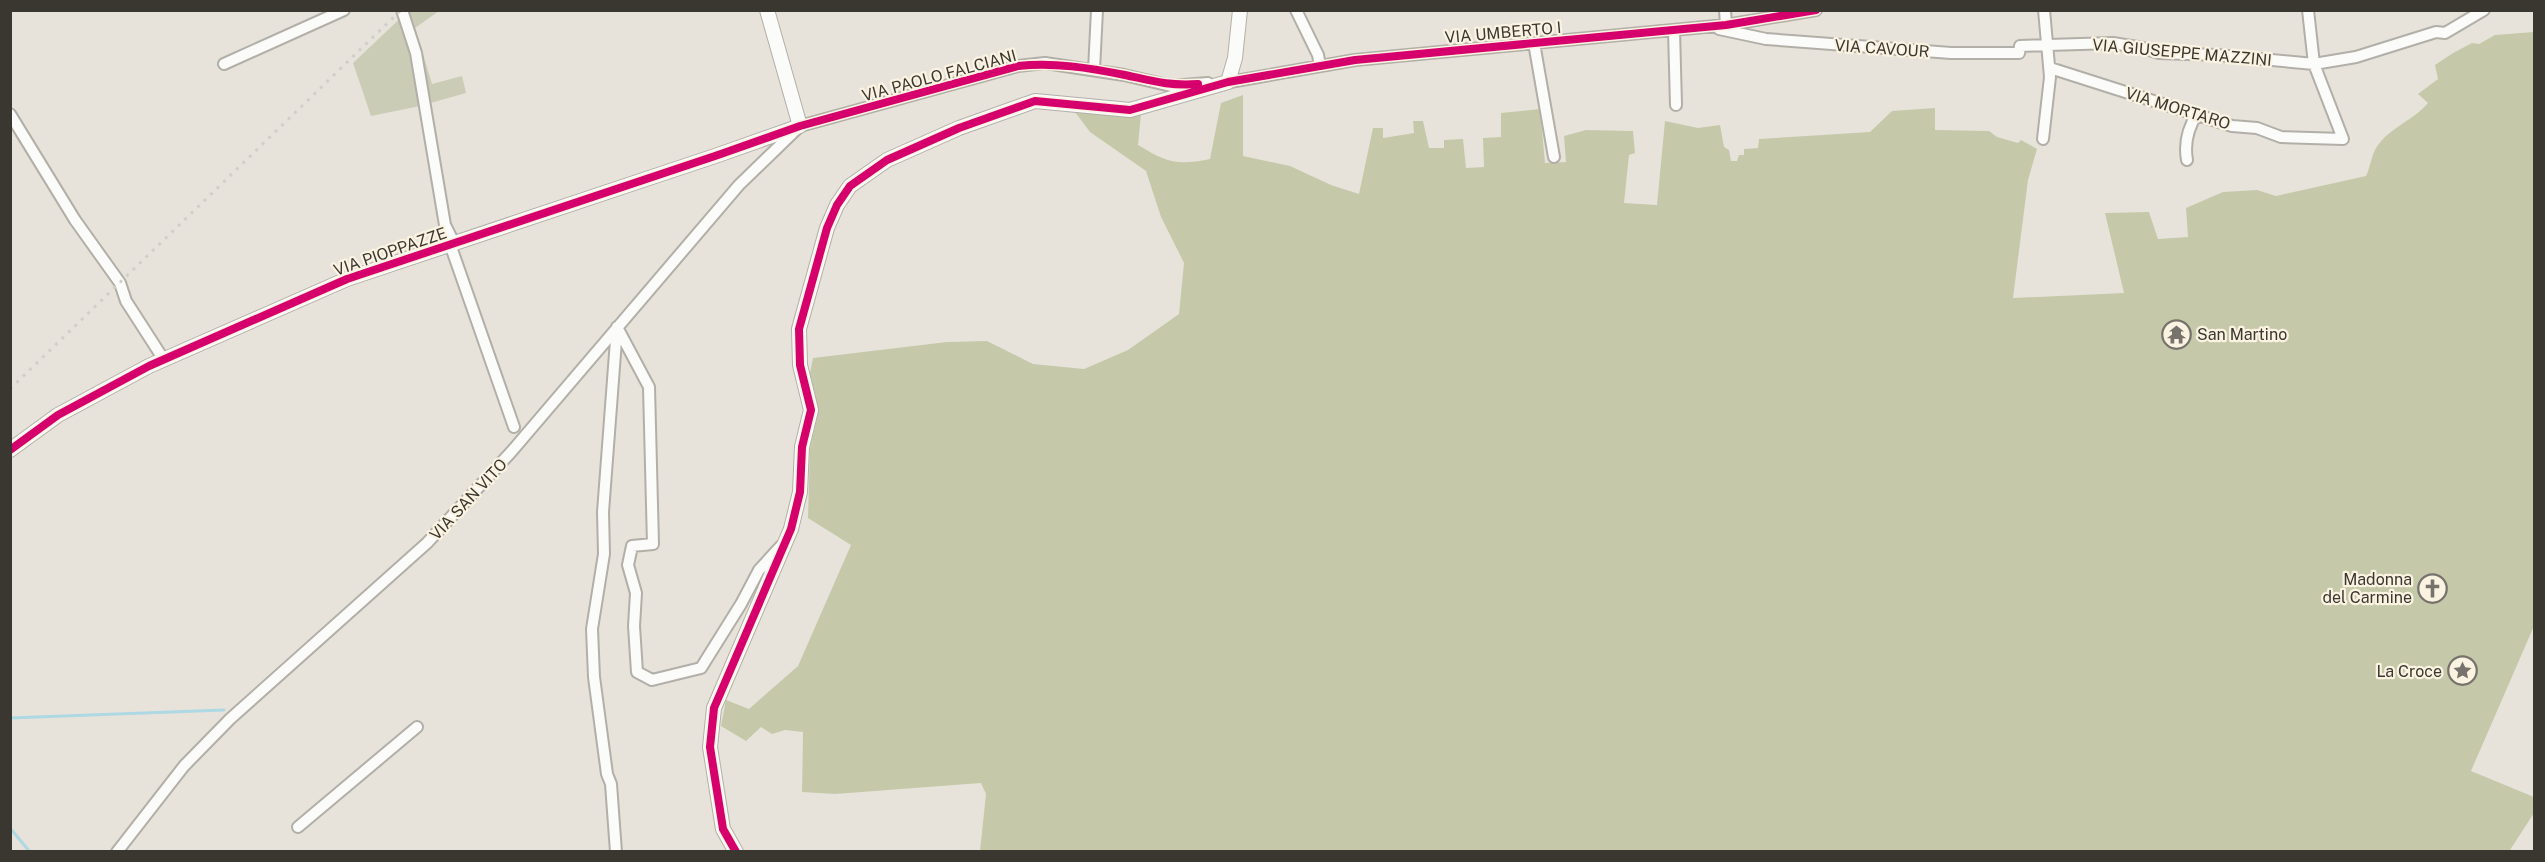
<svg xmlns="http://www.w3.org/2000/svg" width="2545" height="862" font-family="'Public Sans',sans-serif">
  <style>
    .green { fill: #caccb6 }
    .forest { fill: #c5c9aa }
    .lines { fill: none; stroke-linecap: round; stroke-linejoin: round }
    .stream { stroke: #aed8e4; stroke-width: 3 }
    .minor-casing { stroke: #b2afa8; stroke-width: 14 }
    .tertiary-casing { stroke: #b2afa8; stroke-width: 16 }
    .minor { stroke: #fbfbf9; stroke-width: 10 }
    .tertiary { stroke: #fbfbf9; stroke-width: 14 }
    .rail { stroke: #d1cfcc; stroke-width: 3; stroke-dasharray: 3 6; stroke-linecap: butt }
    .cycleway-casing { stroke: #fbf3e1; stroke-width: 11 }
    .cycleway { stroke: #d6006c; stroke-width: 8 }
    .labels { text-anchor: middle; stroke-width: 4.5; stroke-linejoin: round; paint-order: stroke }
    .street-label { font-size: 16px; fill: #3a3730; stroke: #fbf3e1 }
    .poi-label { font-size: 16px; fill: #3a3730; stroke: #fbf3e1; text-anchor: end }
  </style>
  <rect width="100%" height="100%" fill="#e7e3da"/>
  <path class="green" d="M 408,11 L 439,11 L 415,28 L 432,84 L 462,76 L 466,93 L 420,106 L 371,116 L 353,63 Z"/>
  <path class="forest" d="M 2534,32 L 2534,626 L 2471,771 L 2534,797 L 2534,813 L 2510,850 L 2515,851 L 980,851 L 986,794 L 981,783 L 835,794 L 802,792 L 803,732 L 785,730 L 772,734 L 761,727 L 746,741 L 721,726 L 726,700 L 749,709 L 798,666 L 851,545 L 808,518 L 810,449 L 818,413 L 810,373 L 813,358 L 947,342 L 987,341 L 1033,364 L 1084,369 L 1128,350 L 1179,314 L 1184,263 L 1161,217 L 1146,171 L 1090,132 L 1075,112 L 1107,111 L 1141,114 L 1138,145 C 1166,162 1177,166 1210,159 L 1221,103 L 1243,95 L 1243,156 L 1290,166 L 1331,185 L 1359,194 L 1373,128 L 1383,128 L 1383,138 L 1414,133 L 1413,121 L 1423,121 L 1429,148 L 1444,148 L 1444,140 L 1463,139 L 1466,168 L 1484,167 L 1483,138 L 1501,137 L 1501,113 L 1540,109 L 1545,163 L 1566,162 L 1564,136 L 1586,130 L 1633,131 L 1635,153 L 1629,155 L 1624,203 L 1657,205 L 1665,121 L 1698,128 L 1720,125 L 1724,147 L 1729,150 L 1731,161 L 1737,161 L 1739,155 L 1744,155 L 1744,149 L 1758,148 L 1759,139 L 1870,132 L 1892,111 L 1935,108 L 1935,130 L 1989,131 L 1997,137 L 2018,143 L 2021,140 L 2037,149 L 2028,180 L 2013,298 L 2124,293 L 2105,213 L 2149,212 L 2158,239 L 2188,237 L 2186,208 L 2223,192 L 2257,190 L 2276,196 L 2366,176 C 2370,168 2371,158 2375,150 C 2386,129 2413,121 2428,103 L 2418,94 L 2438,79 L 2435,65 L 2453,53 L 2472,43 L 2479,44 L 2495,35 Z"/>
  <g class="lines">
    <path class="stream" d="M 10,718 L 224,710
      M 10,828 L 30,852"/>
    <defs>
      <path id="minor" d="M 402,10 L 416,53 L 445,225 L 454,243
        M 1296,10 L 1318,55 L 1320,66
        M 1725,10 L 1726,25
        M 1719,29 L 1766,39 L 1951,53 L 2019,53 L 2020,46 L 2113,43 L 2143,48 L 2159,53 L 2218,55 L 2314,64 L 2356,57 L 2436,32 L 2445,33 L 2484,10
        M 1674,30 L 1676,105
        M 1534,43 L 1554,157
        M 224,64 L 344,10
        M 2050,68 L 2232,126 L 2257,128 L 2281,137 L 2343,139 L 2314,64 L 2308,10
        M 1094,70 L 1097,10
        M 1224,83 L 1355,60 L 1726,25 L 1816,10
        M 10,114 L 75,220 L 120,283 L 126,301 L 164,360
        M 2043,139 L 2050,77 L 2044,10
        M 2187,160 C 2184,143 2188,128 2197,114
        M 450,244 L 514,427
        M 617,327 L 649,387 L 653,544 L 632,546 L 628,565 L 636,593 L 634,626 L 637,672 L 652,680 L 701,668 L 741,604 L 759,570 L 781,546
        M 298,827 L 417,727
        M 117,852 L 184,766 L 230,719 L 427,543 L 512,451 L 739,185 L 800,126 L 1018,66 L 1045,63 L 1124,75 L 1171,86 L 1208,83
        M 616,852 L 611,784 L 607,774 L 594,677 L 592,629 L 604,554 L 603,512 L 617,327"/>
      <path id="tertiary" d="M 10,450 L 58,415 L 149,366 L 347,279 L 718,155 L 800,126 L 767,10
        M 736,852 L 723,829 L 710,747 L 714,708 L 791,529 L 800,492 L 802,447 L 811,410 L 800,365 L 799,329 L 827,228 L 837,205 L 850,186 L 887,160 L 959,128 L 1035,101 L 1130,110 L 1228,82 L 1235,58 L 1240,10"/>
    </defs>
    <use href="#minor" class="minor-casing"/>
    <use href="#tertiary" class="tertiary-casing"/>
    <use href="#minor" class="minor"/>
    <use href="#tertiary" class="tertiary"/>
    <path class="rail" d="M 10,389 L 401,10"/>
    <defs>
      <path id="cycleway" d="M 10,450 L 58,415 L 149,366 L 347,279 L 718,155 L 800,126 L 1018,66 C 1054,62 1090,68 1125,75 C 1153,81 1168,86 1198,84
        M 736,852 L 723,829 L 710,747 L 714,708 L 791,529 L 800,492 L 802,447 L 811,410 L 800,365 L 799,329 L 827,228 L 837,205 L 850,186 L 887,160 L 959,128 L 1035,101 L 1130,110 L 1228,82 L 1355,60 L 1726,25 L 1816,10"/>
    </defs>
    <use href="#cycleway" class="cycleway-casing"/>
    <use href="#cycleway" class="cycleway"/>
  </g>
  <defs>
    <symbol id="temple-ring" viewBox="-11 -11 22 22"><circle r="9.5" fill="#fbf3e1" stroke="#77736c" stroke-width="1.5"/><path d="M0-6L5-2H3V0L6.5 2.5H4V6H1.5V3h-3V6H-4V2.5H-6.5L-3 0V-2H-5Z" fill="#77736c"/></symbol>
    <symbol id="church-ring" viewBox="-11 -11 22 22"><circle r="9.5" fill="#fbf3e1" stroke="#77736c" stroke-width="1.5"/><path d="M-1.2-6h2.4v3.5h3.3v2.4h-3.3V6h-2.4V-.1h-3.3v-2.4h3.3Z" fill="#77736c"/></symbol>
    <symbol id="sight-ring" viewBox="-11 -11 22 22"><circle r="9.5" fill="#fbf3e1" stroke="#77736c" stroke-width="1.5"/><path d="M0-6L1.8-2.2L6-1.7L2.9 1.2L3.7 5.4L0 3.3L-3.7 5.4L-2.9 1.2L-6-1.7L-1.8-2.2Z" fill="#77736c"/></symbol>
  </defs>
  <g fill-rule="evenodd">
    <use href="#temple-ring" x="2160" y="318" width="33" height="33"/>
    <use href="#church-ring" x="2416" y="572" width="33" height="33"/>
    <use href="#sight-ring" x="2446" y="654" width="33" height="33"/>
  </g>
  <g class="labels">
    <g class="street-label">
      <text transform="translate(1503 32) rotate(-5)" y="6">VIA UMBERTO I</text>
      <text transform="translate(1882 48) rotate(4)" y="6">VIA CAVOUR</text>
      <text transform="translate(2182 52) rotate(5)" y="6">VIA GIUSEPPE MAZZINI</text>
      <text transform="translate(939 75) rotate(-15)" y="6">VIA PAOLO FALCIANI</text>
      <text transform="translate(2178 108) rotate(17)" y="6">VIA MORTARO</text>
      <text transform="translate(390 251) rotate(-19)" y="6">VIA PIOPPAZZE</text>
      <text transform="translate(468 499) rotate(-47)" y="6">VIA SAN VITO</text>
    </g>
    <g class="poi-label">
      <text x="2197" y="340" text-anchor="start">San Martino</text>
      <text x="2412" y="585">Madonna<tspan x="2412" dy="18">del Carmine</tspan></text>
      <text x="2442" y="677">La Croce</text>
    </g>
  </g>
  <rect width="2545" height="862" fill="none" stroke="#3a3730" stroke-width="24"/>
</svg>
